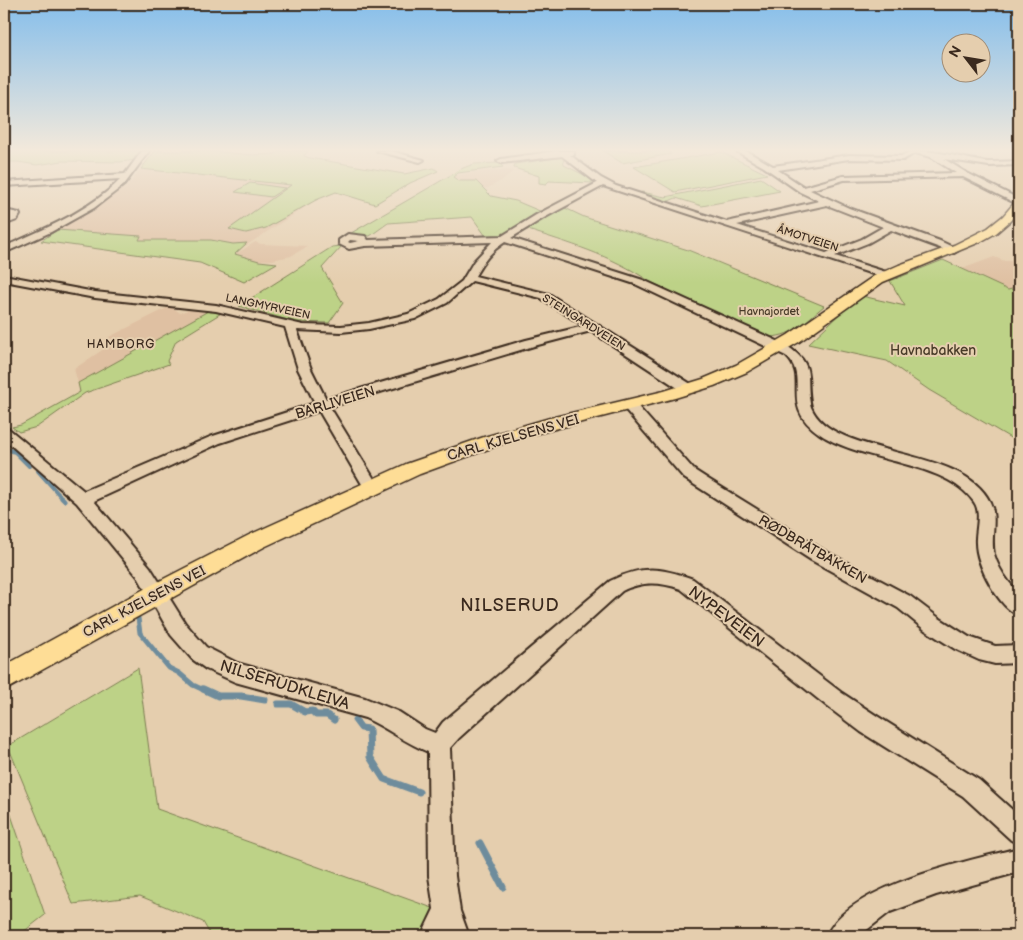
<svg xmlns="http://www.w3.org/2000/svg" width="1023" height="940" font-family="'Balsamiq Sans',sans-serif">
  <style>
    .built { fill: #dfc0a2 }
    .green { fill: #bdd287; stroke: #7c7e52 }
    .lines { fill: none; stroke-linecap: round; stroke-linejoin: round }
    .stream-far2 { stroke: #6e8c9c; stroke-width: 4 }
    .stream-far1 { stroke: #6e8c9c; stroke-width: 5 }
    .stream { stroke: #6e8c9c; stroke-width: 7 }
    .minor-casing { stroke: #3b2a1e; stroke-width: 4 }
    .major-casing { stroke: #3b2a1e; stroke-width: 3 }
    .minor { fill: #e5ceae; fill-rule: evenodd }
    .major { fill: #fedd96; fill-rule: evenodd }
    .labels { text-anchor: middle; stroke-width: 4; stroke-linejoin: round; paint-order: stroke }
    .far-street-label { font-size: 11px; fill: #3b2a1e; stroke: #e5ceae }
    .far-park-label { font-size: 11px; fill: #483b28; stroke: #e5ceae }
    .far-neighbourhood-label { font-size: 12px; letter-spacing: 1px; fill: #3b2a1e; stroke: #e5ceae }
    .park-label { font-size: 14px; fill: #483b28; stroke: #e5ceae }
    .street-label { font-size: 14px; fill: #3b2a1e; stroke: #e5ceae }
    .near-street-label { font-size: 16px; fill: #3b2a1e; stroke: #e5ceae }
    .near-neighbourhood-label { font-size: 18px; letter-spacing: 1px; fill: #3b2a1e; stroke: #e5ceae }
  </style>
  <rect width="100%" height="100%" fill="#e5ceae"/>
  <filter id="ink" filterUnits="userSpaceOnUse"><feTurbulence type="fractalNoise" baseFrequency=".02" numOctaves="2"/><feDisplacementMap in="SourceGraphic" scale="10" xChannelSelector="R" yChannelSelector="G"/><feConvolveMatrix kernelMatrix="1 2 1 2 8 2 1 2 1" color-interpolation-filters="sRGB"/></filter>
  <g filter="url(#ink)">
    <path class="built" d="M 141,169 L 306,186 L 316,200 L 247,245 L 221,249 L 57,230 L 126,187 Z
      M 510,170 L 513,171 L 505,179 L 488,188 L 469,189 L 453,176 L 474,172 Z
      M 255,242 L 261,244 L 308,246 L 291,256 L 272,260 L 254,260 L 236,254 Z
      M 1012,256 L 1019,257 L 1019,287 L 1013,289 L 1008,290 L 962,269 L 994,257 L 1005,261 L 1016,261 L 1016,258 Z
      M 171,306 L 180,313 L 190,309 L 207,312 L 78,383 L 74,369 L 117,340 L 107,338 Z"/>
    <path class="green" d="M 4,151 L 144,151 L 135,160 L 120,162 L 62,161 L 37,165 L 18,162 L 4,162 Z
      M 155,151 L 209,151 L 253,155 L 275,154 L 280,151 L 308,151 L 304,156 L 310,158 L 404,174 L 434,168 L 438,171 L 410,183 L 375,204 L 336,192 L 316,200 L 266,228 L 246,233 L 229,229 L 291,185 L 141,169 Z
      M 603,151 L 666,151 L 671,154 L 622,163 Z
      M 721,152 L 767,174 L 675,192 L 634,167 Z
      M 563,157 L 564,165 L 592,179 L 592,183 L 549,181 L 546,184 L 539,183 L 539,176 L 514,168 L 515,164 Z
      M 499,163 L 503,167 L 458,173 L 453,177 L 459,181 L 476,181 L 491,196 L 516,201 L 542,212 L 503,235 L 488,239 L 472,217 L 388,223 L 370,236 L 346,236 L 463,168 L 474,164 Z
      M 761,178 L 780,191 L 702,206 L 676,198 L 664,203 L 636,194 L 642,192 L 665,197 Z
      M 250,183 L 285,188 L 271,197 L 235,192 Z
      M 563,207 L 584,217 L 688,250 L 824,306 C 804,322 792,338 765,337 L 649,281 C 611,255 568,243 525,229 Z
      M 57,230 L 141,236 L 139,240 L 211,240 L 233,244 L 247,243 L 235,254 L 259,261 L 277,263 L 244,282 L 200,263 L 41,241 Z
      M 342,246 L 322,268 L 343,303 L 329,323 L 295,322 L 239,306 L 332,247 Z
      M 943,260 L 1008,290 L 1019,287 L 1019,443 L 929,390 L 887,361 L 808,344 L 850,304 L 862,296 L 905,306 L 890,281 Z
      M 210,310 L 223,312 L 176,341 L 167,361 L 169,364 L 85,393 L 37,427 L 19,432 L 12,427 L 21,425 L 80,392 L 78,383 Z
      M 138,668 L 157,809 L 441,911 L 430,936 L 211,936 L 203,922 L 140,896 L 73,904 L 8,746 Z
      M 10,812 L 45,915 L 18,936 L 4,936 L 4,816 Z"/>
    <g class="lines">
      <path class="stream-far2" d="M 4,448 L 15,452 L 29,466
        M 38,471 L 63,499"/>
      <path class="stream-far1" d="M 62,498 L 64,500
        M 138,618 L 140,633 L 169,668 L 179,673 L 193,685 L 206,691"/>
      <path class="stream" d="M 203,689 L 218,696 L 241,696 L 265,700
        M 278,704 L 291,704 L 305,712 L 312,711 L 316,715 L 327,715 L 334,720
        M 355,720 L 361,728 L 369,729 L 370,757 L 384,779 L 419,792
        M 480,843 L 503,887"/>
      <defs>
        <path id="minor" d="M 142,151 L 149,151 L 124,185 L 94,208 L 51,232 L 4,253 L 4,247 C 44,229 90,211 121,179 L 4,186 L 4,182 L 125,174 Z
          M 377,151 L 391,151 L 424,160 L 420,162 Z
          M 557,151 L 574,151 L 574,155 L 570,155 L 601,178 L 616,186 L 727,222 L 819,201 L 800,192 L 764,167 L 736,151 L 746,151 L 773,166 L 849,155 L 901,156 C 921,143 965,160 988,162 C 998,162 1009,161 1019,161 L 1019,165 L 989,166 L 944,159 L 967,173 L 1019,199 L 1019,205 L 963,177 L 844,180 L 810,190 L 849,208 L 940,241 L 959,250 L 954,253 L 951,252 L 891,230 L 868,243 L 835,256 L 889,273 L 889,277 L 885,278 L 603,186 L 542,219 L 511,238 L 643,280 L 784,344 C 818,366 804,375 811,407 C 833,460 962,444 990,502 C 998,518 990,537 994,554 C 997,564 1002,573 1008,581 C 1011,585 1018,591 1019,596 C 1021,602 1019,609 1019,615 C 999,609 976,564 976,543 C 975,531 982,513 974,502 C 945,460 862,463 820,434 C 778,406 811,379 786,356 L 635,284 L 505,242 C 491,251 483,262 475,276 L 549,294 L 694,386 L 695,389 L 694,392 L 684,392 L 591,331 L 534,346 L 330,407 L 379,487 L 376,491 L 371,493 L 366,491 L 319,411 L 220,443 L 94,501 L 150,567 L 185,623 L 206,647 L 237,663 L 365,698 L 399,712 L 425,729 L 435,733 L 443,722 L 610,581 C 643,565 659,567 693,579 L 842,693 L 877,716 L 979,780 L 1019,816 L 1019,844 L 1011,840 L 963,796 L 861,732 L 828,707 L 681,589 C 659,582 643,581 622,591 L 459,738 L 450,748 L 455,876 L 460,911 L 469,936 L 421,936 L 434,909 L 429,876 L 428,752 C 406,743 387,728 365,718 L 235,682 L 206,669 L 192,659 L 171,635 L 138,577 L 77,503 L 4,439 L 4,427 L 9,429 L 84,491 L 210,437 L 315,403 L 298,369 L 285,327 L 216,311 L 95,298 L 4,281 L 4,275 L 95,292 L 216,305 L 303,325 L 341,326 L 369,323 L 408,314 L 439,299 L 462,281 L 474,261 L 492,242 L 365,246 L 349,249 L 339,244 L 339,240 L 348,234 L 365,236 L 368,240 L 502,236 L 536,215 L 597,183 L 562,156 L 501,163 L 497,161 L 501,159 ZM 915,153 L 931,157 L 956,173 L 843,176 L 804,187 L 778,170 L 849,159 L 903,160 ZM 827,205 L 883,227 L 862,239 L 826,253 L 737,225 ZM 350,240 L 359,241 L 350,243 L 348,242 ZM 472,281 L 541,298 L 584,326 L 526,340 L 326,399 L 311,369 L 297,330 L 341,332 L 369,329 L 415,319 L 447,303 Z
          M 4,210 L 19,213 L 20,215 L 17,220 L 4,225 L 4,219 L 10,217 L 4,216 Z
          M 629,401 L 634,402 L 694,470 L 708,479 L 823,550 L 910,596 L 939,618 L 969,637 L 995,646 L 1019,645 L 1019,663 L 995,664 L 979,660 L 955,649 L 925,630 L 898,608 L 811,560 L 698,487 L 684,478 L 624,408 L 622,405 Z
          M 1019,848 L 1019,872 L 936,895 L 890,912 L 859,936 L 827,936 C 845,886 971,860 1019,848 Z"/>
        <path id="major" d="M 1019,201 L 1019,210 L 1010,221 L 996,233 L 980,242 L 883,282 L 799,342 L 747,372 L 714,386 L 675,398 L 516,439 L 420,474 L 264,547 L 4,691 L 4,666 L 146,588 L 249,535 L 406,464 L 484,437 L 550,418 L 664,391 L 703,379 L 736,365 L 788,335 L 874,276 L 899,265 L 954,245 L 988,228 L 1003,216 L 1015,202 Z"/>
      </defs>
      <use href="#minor" class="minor-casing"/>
      <use href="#major" class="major-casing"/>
      <use href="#minor" class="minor"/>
      <use href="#major" class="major"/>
    </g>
  </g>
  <linearGradient id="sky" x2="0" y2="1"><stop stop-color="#85beeb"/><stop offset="0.53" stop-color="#f3e9db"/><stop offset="1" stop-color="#f3e9db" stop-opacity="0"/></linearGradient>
  <rect width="1023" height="283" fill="url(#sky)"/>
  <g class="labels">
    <g class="far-street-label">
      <text transform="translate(808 238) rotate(18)" y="4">ÅMOTVEIEN</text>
      <text transform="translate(268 306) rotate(12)" y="4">LANGMYRVEIEN</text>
      <text transform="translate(584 322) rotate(32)" y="4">STEINGARDVEIEN</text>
    </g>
    <g class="far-park-label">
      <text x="769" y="315">Havnajordet</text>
    </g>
    <g class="far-neighbourhood-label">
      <text x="121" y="348">HAMBORG</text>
    </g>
    <g class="park-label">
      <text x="933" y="355">Havnabakken</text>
    </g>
    <g class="street-label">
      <text transform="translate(335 402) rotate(-17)" y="5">BARLIVEIEN</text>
      <text transform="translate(513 437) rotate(-16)" y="5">CARL KJELSENS VEI</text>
      <text transform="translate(813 549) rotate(30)" y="5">RØDBRÅTBAKKEN</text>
      <text transform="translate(144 601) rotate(-28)" y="5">CARL KJELSENS VEI</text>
    </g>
    <g class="near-street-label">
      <text transform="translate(727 616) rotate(37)" y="6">NYPEVEIEN</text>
      <text transform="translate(285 684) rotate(17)" y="6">NILSERUDKLEIVA</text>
    </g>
    <g class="near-neighbourhood-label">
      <text x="510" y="611">NILSERUD</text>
    </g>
  </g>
  <rect width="1023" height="940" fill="none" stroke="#e5ceae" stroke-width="20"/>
  <rect x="10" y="10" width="1003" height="920" fill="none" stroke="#3b2a1e" stroke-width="2" filter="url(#ink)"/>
  <g transform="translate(966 58) rotate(301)"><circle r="24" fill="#e5ceae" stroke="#a18c74"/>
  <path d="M0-4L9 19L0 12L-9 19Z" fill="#3b2a1e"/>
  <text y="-8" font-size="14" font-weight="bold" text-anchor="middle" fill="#3b2a1e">N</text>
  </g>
</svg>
